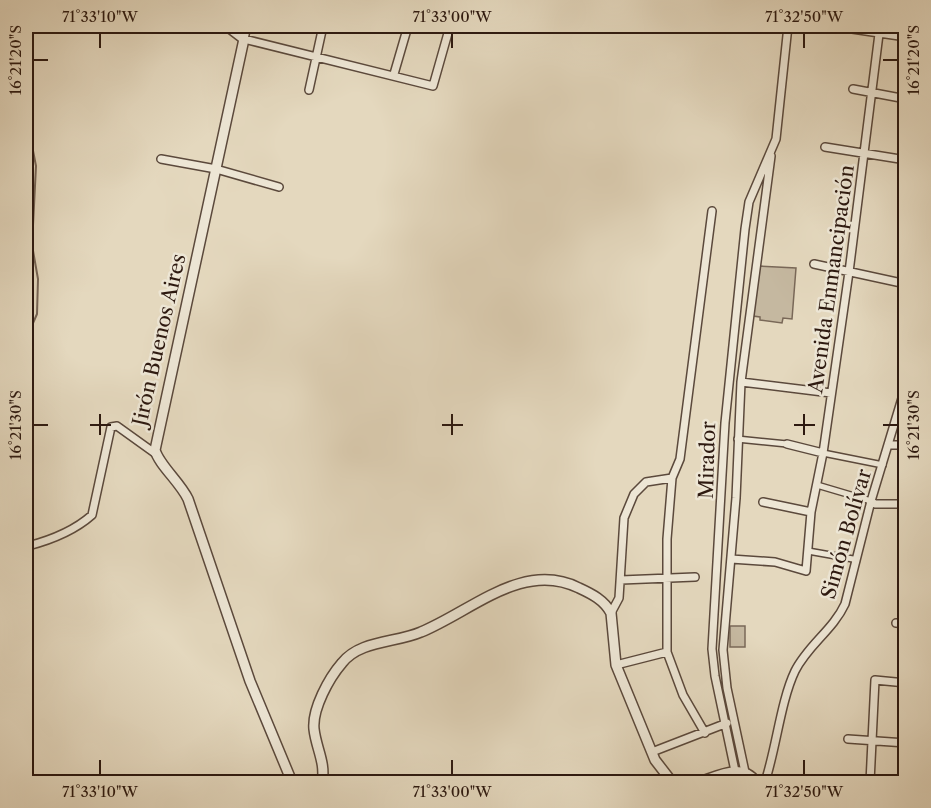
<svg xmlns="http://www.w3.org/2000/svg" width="931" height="808" font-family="'Libre Caslon Text',serif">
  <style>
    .green { fill: #c5b8a0; stroke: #796858; stroke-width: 1.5 }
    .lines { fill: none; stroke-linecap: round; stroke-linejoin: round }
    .stream { stroke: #766555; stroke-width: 2 }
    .pedestrian-casing { stroke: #5b493c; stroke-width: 8 }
    .minor-casing { stroke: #5b493c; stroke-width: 10 }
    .tertiary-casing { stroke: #5b493c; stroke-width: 12 }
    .pedestrian { stroke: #ede6d5; stroke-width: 5 }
    .minor { stroke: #ede6d5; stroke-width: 7 }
    .tertiary { stroke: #ede6d5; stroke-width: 9 }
    .ticks { fill: none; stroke: #2d1910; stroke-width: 2 }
    .labels { text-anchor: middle; stroke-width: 5; stroke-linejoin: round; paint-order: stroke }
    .street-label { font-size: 20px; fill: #2d1910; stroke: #ede6d5 }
    .neatline { fill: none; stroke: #2d1910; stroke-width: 2 }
    .ticks-label { font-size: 15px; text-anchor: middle; fill: #2d1910 }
  </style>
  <rect width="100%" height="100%" fill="#e4d8be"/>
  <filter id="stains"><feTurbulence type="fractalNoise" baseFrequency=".00333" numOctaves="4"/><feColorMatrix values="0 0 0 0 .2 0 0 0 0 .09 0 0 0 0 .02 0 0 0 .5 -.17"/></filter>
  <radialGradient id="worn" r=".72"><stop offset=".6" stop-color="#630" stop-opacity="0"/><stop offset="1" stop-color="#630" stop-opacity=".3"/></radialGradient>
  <path class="green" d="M 759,266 L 796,268 L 792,319 L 783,318 L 782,323 L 760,320 L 760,317 L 753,316 Z
    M 730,626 L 745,626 L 745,647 L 730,647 Z"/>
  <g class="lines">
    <path class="stream" d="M 26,97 L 34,26
      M 26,115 L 36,166 L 32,245 L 38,279 L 37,314 L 26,339"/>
    <defs>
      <path id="pedestrian" d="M 737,439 L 787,444
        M 823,453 L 883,465
        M 817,485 L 871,501
        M 808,551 L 853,559 L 856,562"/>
      <path id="minor" d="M 247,26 L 244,39 L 433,86 L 450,26
        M 832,26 L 906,37
        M 394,74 L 408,26
        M 853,89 L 906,99
        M 309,90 L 323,26
        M 825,147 L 906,160
        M 161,159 L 216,169 L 279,187
        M 814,264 L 906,284
        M 741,382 L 831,393
        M 787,444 L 823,453
        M 888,445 L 906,445
        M 871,501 L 875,504 L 906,504
        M 763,502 L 811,512
        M 28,546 C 51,540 74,531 92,515 L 111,427 L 117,426 L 156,454
        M 731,559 L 775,562 L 806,571 L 811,512 L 823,453 L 849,272 L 880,26
        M 621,580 L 695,577
        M 611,613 L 619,598 L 624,518 L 634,494 L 646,482 L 672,478
        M 896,623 L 906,624
        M 616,665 L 667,652
        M 705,733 L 683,695 L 667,652 L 667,539 L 672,478 L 680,459 L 712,211
        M 848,739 L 906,743
        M 652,752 L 727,723
        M 735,771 L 715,676 L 712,649 L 725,423 L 745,229 L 749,202 L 776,139 L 788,26
        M 745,772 L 727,688 L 723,650 L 736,498 L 741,382 L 771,156
        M 765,782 C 776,749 781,700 795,671 C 808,645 833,630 845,604 L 871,501 L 906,385
        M 870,782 L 875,680 L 906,683"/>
      <path id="tertiary" d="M 227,26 L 244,39 L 155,450 C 159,465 180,482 188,499 L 250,681 L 292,782
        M 322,782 C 326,763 316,748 314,729 C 312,709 329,678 342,663 C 360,640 396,643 421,632 C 472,611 523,560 579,588 C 592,594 604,600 611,613 L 616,665 L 655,760 L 672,782
        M 700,782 C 718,776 742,762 756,782"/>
    </defs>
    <use href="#pedestrian" class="pedestrian-casing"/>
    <use href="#minor" class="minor-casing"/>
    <use href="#tertiary" class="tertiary-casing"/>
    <use href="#pedestrian" class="pedestrian"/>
    <use href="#minor" class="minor"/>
    <use href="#tertiary" class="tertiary"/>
  </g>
  <path class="ticks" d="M 100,33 L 100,48M 452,33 L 452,48M 804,33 L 804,48M 33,60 L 48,60M 883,60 L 898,60M 100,414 L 100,435M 452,414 L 452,435M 804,414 L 804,435M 33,425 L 48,425M 90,425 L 111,425M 442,425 L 463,425M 794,425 L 815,425M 883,425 L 898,425M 100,760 L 100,775M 452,760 L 452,775M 804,760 L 804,775"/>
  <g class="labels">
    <g class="street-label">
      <text transform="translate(831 279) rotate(-82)" y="7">Avenida Enmancipación</text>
      <text transform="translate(159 340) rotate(-77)" y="7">Jirón Buenos Aires</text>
      <text transform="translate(707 460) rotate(-88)" y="7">Mirador</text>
      <text transform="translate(846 534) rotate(-74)" y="7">Simón Bolívar</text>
    </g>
  </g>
  <rect width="931" height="808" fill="none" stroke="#e4d8be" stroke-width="66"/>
  <rect x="33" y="33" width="865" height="742" class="neatline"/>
  <g class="ticks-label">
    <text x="100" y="22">71°33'10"W</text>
    <text x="452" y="22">71°33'00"W</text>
    <text x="804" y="22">71°32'50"W</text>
    <text transform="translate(16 60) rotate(-90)" y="5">16°21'20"S</text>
    <text transform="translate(914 60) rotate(-90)" y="5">16°21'20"S</text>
    <text transform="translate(16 425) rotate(-90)" y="5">16°21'30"S</text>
    <text transform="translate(914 425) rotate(-90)" y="5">16°21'30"S</text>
    <text x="100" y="797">71°33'10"W</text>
    <text x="452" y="797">71°33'00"W</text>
    <text x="804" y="797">71°32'50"W</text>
  </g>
  <rect width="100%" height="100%" filter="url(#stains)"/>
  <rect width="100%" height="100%" fill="url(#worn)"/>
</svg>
